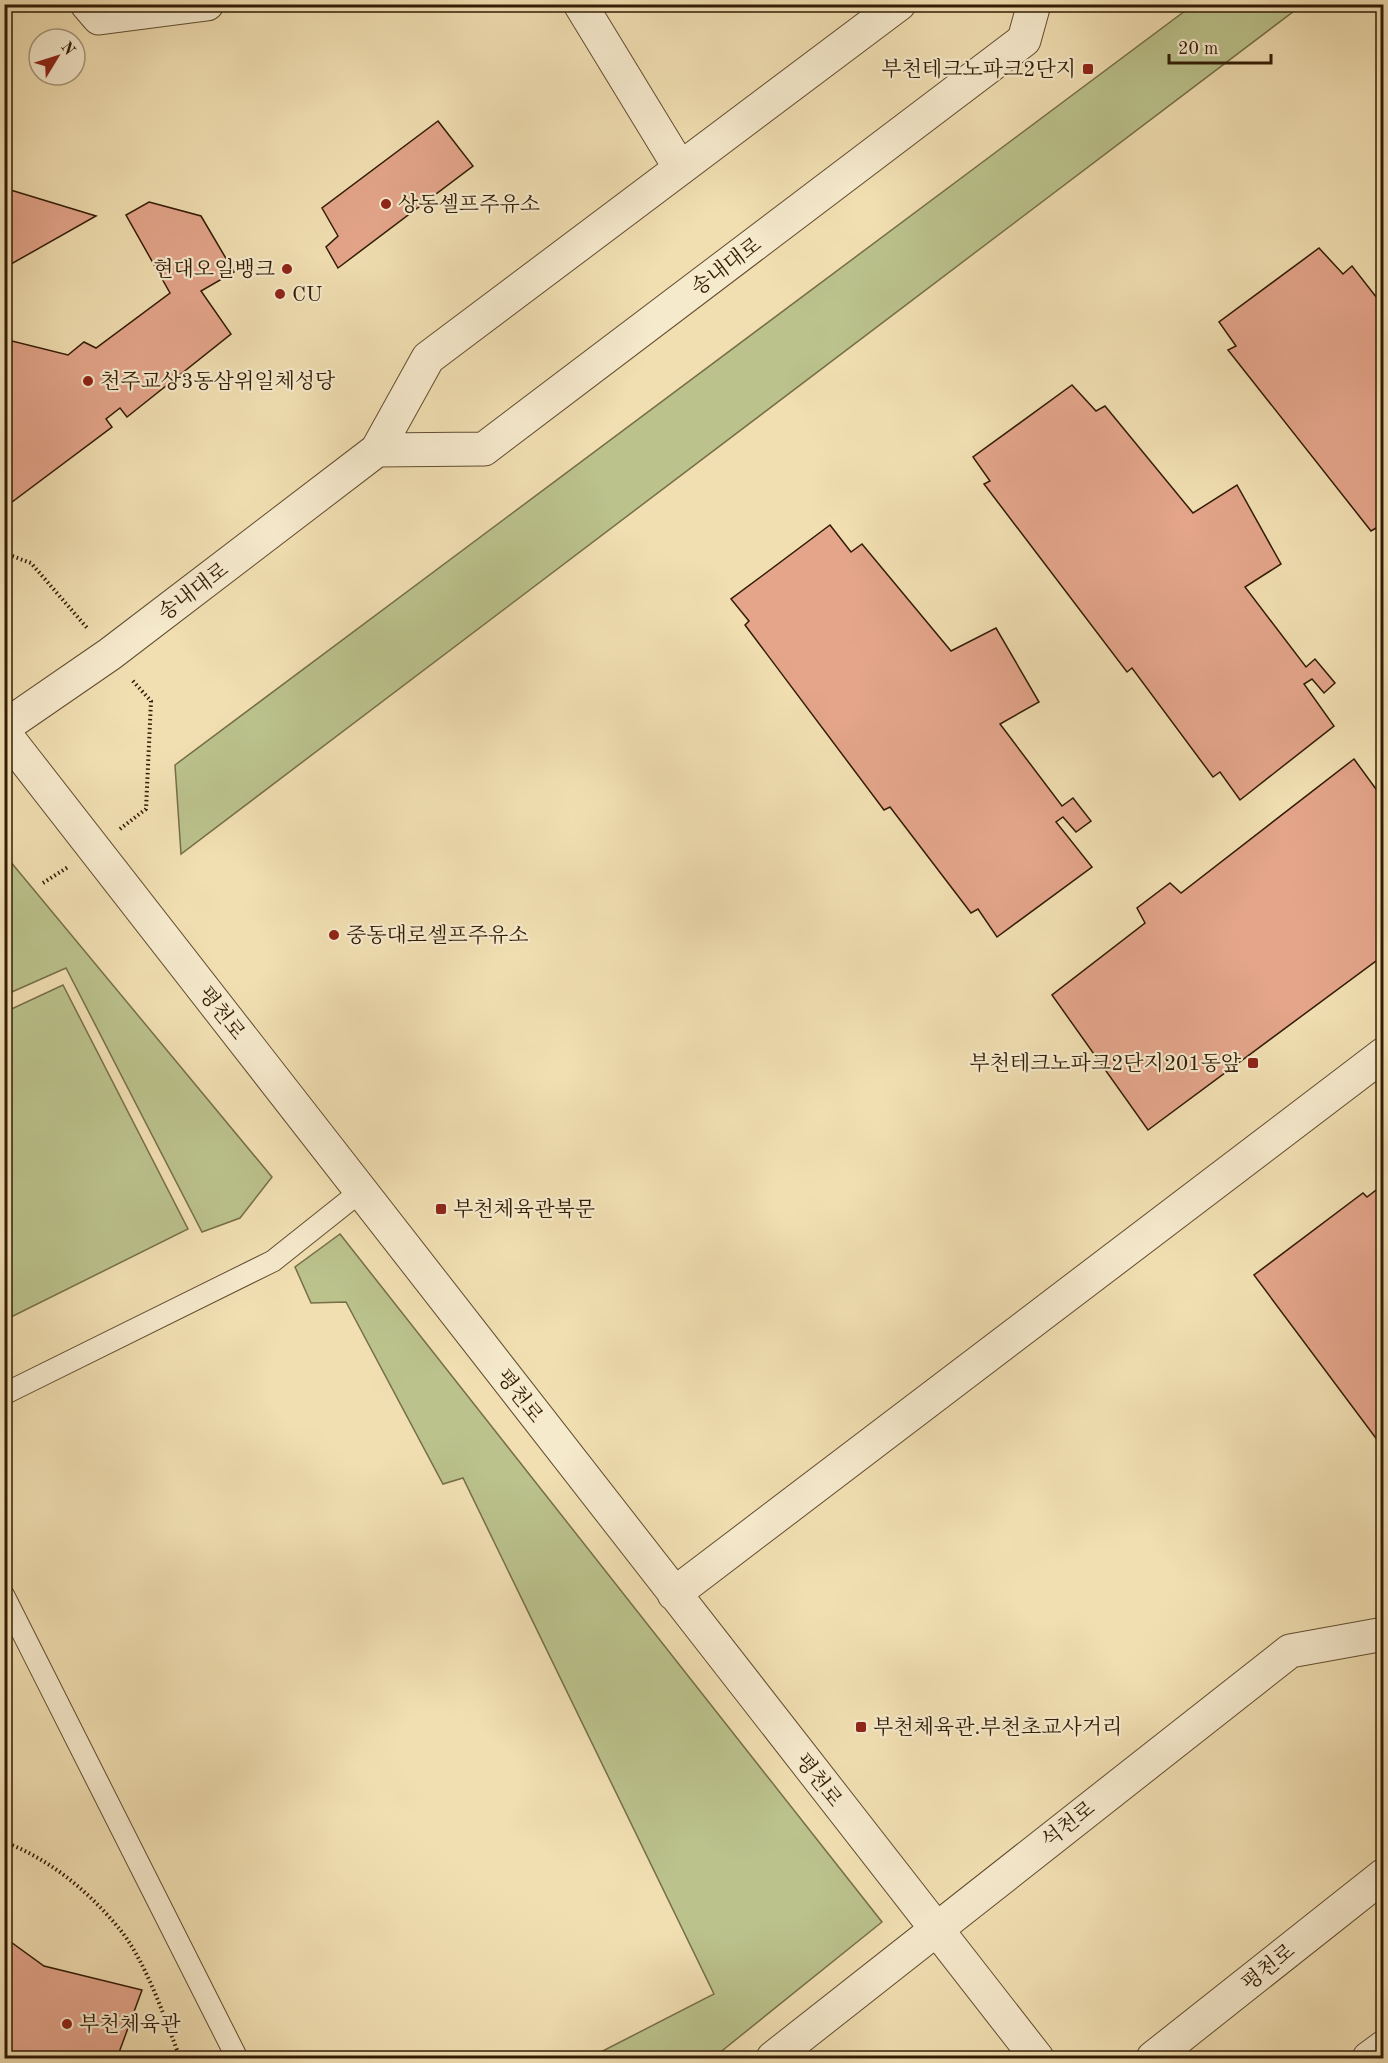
<svg xmlns="http://www.w3.org/2000/svg" width="1388" height="2063" font-family="'Old Standard TT','Noto Serif KR',serif">
  <style>
    .green { fill: #bbc28c; stroke: #766f48; stroke-width: 1.5 }
    .building { fill: #e4a58b; stroke: #321c05; stroke-width: 1.5 }
    .lines { fill: none; stroke-linecap: round; stroke-linejoin: round }
    .service-casing { stroke: #624d30; stroke-width: 23 }
    .minor-casing { stroke: #624d30; stroke-width: 35 }
    .tertiary-casing { stroke: #624d30; stroke-width: 35 }
    .path { stroke: #321c05; stroke-width: 4; stroke-dasharray: 1.5 3; stroke-linecap: butt }
    .service { stroke: #f6eacd; stroke-width: 21 }
    .minor { stroke: #f6eacd; stroke-width: 33 }
    .tertiary { stroke: #f6eacd; stroke-width: 33 }
    .poi-dot { fill: #8f2418; stroke: #f6eacd; stroke-width: 2 }
    .labels { text-anchor: middle; stroke-width: 4.5; stroke-linejoin: round; paint-order: stroke }
    .poi-label { font-size: 21px; fill: #321c05; stroke: #f6eacd; text-anchor: start }
    .street-label { font-size: 21px; fill: #321c05; stroke: #f6eacd }
  </style>
  <rect width="100%" height="100%" fill="#f1dfb2"/>
  <filter id="stains"><feTurbulence type="fractalNoise" baseFrequency=".00333" numOctaves="4"/><feColorMatrix values="0 0 0 0 .2 0 0 0 0 .09 0 0 0 0 .02 0 0 0 .5 -.17"/></filter>
  <radialGradient id="worn" r=".72"><stop offset=".6" stop-color="#630" stop-opacity="0"/><stop offset="1" stop-color="#630" stop-opacity=".3"/></radialGradient>
  <path class="green" d="M 1193,5 L 1302,5 L 181,854 L 175,765 Z
    M 5,855 L 272,1177 L 240,1218 L 202,1232 L 66,968 L 5,995 Z
    M 63,985 L 188,1229 L 5,1320 L 5,1012 Z
    M 340,1234 L 882,1922 L 713,2058 L 589,2058 L 714,1994 L 463,1478 L 443,1484 L 346,1302 L 311,1303 L 295,1267 Z"/>
  <path class="building" d="M 438,121 L 473,166 L 338,268 L 326,247 L 338,236 L 322,208 Z
    M 4,188 L 96,216 L 4,268 Z
    M 149,202 L 201,216 L 234,272 L 201,291 L 231,334 L 127,417 L 120,408 L 106,419 L 112,427 L 4,508 L 4,342 L 8,340 L 68,355 L 84,342 L 96,348 L 170,293 L 126,215 Z
    M 1319,248 L 1343,274 L 1352,266 L 1384,307 L 1384,537 L 1376,528 L 1371,531 L 1228,350 L 1236,346 L 1219,322 Z
    M 1072,385 L 1096,411 L 1105,406 L 1193,513 L 1237,485 L 1281,564 L 1245,587 L 1306,667 L 1315,659 L 1335,683 L 1324,693 L 1312,679 L 1304,684 L 1334,726 L 1240,800 L 1220,772 L 1213,777 L 1132,668 L 1127,672 L 984,484 L 990,481 L 973,457 Z
    M 830,525 L 851,552 L 862,544 L 951,651 L 996,628 L 1039,702 L 1000,724 L 1062,806 L 1073,798 L 1091,821 L 1076,832 L 1063,817 L 1056,822 L 1092,867 L 997,937 L 978,909 L 971,913 L 890,807 L 884,810 L 745,625 L 749,621 L 731,599 Z
    M 1354,759 L 1384,800 L 1384,955 L 1148,1130 L 1052,995 L 1145,923 L 1137,908 L 1170,883 L 1181,893 Z
    M 1384,1184 L 1384,1449 L 1254,1275 L 1363,1193 L 1367,1197 Z
    M 4,1937 L 44,1966 L 142,1990 L 117,2058 L 4,2058 Z"/>
  <g class="lines">
    <defs>
      <path id="service" d="M 4,1394 L 273,1261 L 361,1191
        M 4,1596 L 237,2058"/>
      <path id="minor" d="M 87,4 L 99,18 L 207,4
        M 580,4 L 680,168
        M 4,733 L 1037,2058
        M 674,1594 L 1384,1054
        M 1153,2058 L 1384,1875
        M 1369,2058 L 1384,2047"/>
      <path id="tertiary" d="M 377,450 L 484,449 L 1024,40 L 1034,4
        M 4,727 L 110,654 L 377,450 L 428,358 L 899,4
        M 773,2058 L 1290,1651 L 1384,1634"/>
    </defs>
    <use href="#service" class="service-casing"/>
    <use href="#minor" class="minor-casing"/>
    <use href="#tertiary" class="tertiary-casing"/>
    <path class="path" d="M 4,553 L 31,563 L 88,629
      M 120,829 L 146,809 L 151,701 L 132,680
      M 43,883 L 68,867
      M 4,1842 C 48,1858 87,1890 117,1926 C 145,1958 165,2019 180,2058"/>
    <use href="#service" class="service"/>
    <use href="#minor" class="minor"/>
    <use href="#tertiary" class="tertiary"/>
  </g>
  <g class="poi-dot">
    <rect x="1082" y="63" width="12" height="12" rx="3"/>
    <circle cx="386" cy="204" r="6"/>
    <circle cx="287" cy="269" r="6"/>
    <circle cx="280" cy="294" r="6"/>
    <circle cx="88" cy="381" r="6"/>
    <circle cx="334" cy="935" r="6"/>
    <rect x="1247" y="1057" width="12" height="12" rx="3"/>
    <rect x="435" y="1203" width="12" height="12" rx="3"/>
    <rect x="855" y="1721" width="12" height="12" rx="3"/>
    <circle cx="67" cy="2024" r="6"/>
  </g>
  <g class="labels">
    <g class="poi-label">
      <text x="1076" y="76" text-anchor="end">부천테크노파크2단지</text>
      <text x="398" y="211">상동셀프주유소</text>
      <text x="275" y="276" text-anchor="end">현대오일뱅크</text>
      <text x="292" y="301">CU</text>
      <text x="100" y="388">천주교상3동삼위일체성당</text>
      <text x="346" y="942">중동대로셀프주유소</text>
      <text x="1241" y="1070" text-anchor="end">부천테크노파크2단지201동앞</text>
      <text x="453" y="1216">부천체육관북문</text>
      <text x="873" y="1734">부천체육관.부천초교사거리</text>
      <text x="79" y="2031">부천체육관</text>
    </g>
    <g class="street-label">
      <text transform="translate(726 266) rotate(-37)" y="7">송내대로</text>
      <text transform="translate(193 591) rotate(-37)" y="7">송내대로</text>
      <text transform="translate(222 1013) rotate(52)" y="7">평천로</text>
      <text transform="translate(520 1396) rotate(52)" y="7">평천로</text>
      <text transform="translate(819 1780) rotate(52)" y="7">평천로</text>
      <text transform="translate(1068 1824) rotate(-38)" y="7">석천로</text>
      <text transform="translate(1268 1967) rotate(-39)" y="7">평천로</text>
    </g>
  </g>
  <rect width="1388" height="2063" fill="none" stroke="#f1dfb2" stroke-width="24"/>
  <rect x="6" y="6" width="1376" height="2051" fill="none" stroke="#321c05" stroke-width="3"/>
  <rect x="12" y="12" width="1364" height="2039" fill="none" stroke="#321c05" stroke-width="1.5"/>
  <g transform="translate(57 57) rotate(52)"><circle r="28" fill="#f6eacd" stroke="#a8987d" stroke-width="1.5"/>
  <path d="M0-4.5L10 22L0 15L-10 22Z" fill="#8f2418"/>
  <text y="-9" font-size="16" font-weight="bold" text-anchor="middle" fill="#321c05">N</text>
  </g>
  <path d="M1169 54v9h102v-9" fill="none" stroke="#321c05" stroke-width="3"/>
  <text x="1178" y="54" font-size="18" fill="#321c05" stroke="#f6eacd" stroke-width="4.5" paint-order="stroke">20 m</text>
  <rect width="100%" height="100%" filter="url(#stains)"/>
  <rect width="100%" height="100%" fill="url(#worn)"/>
</svg>
